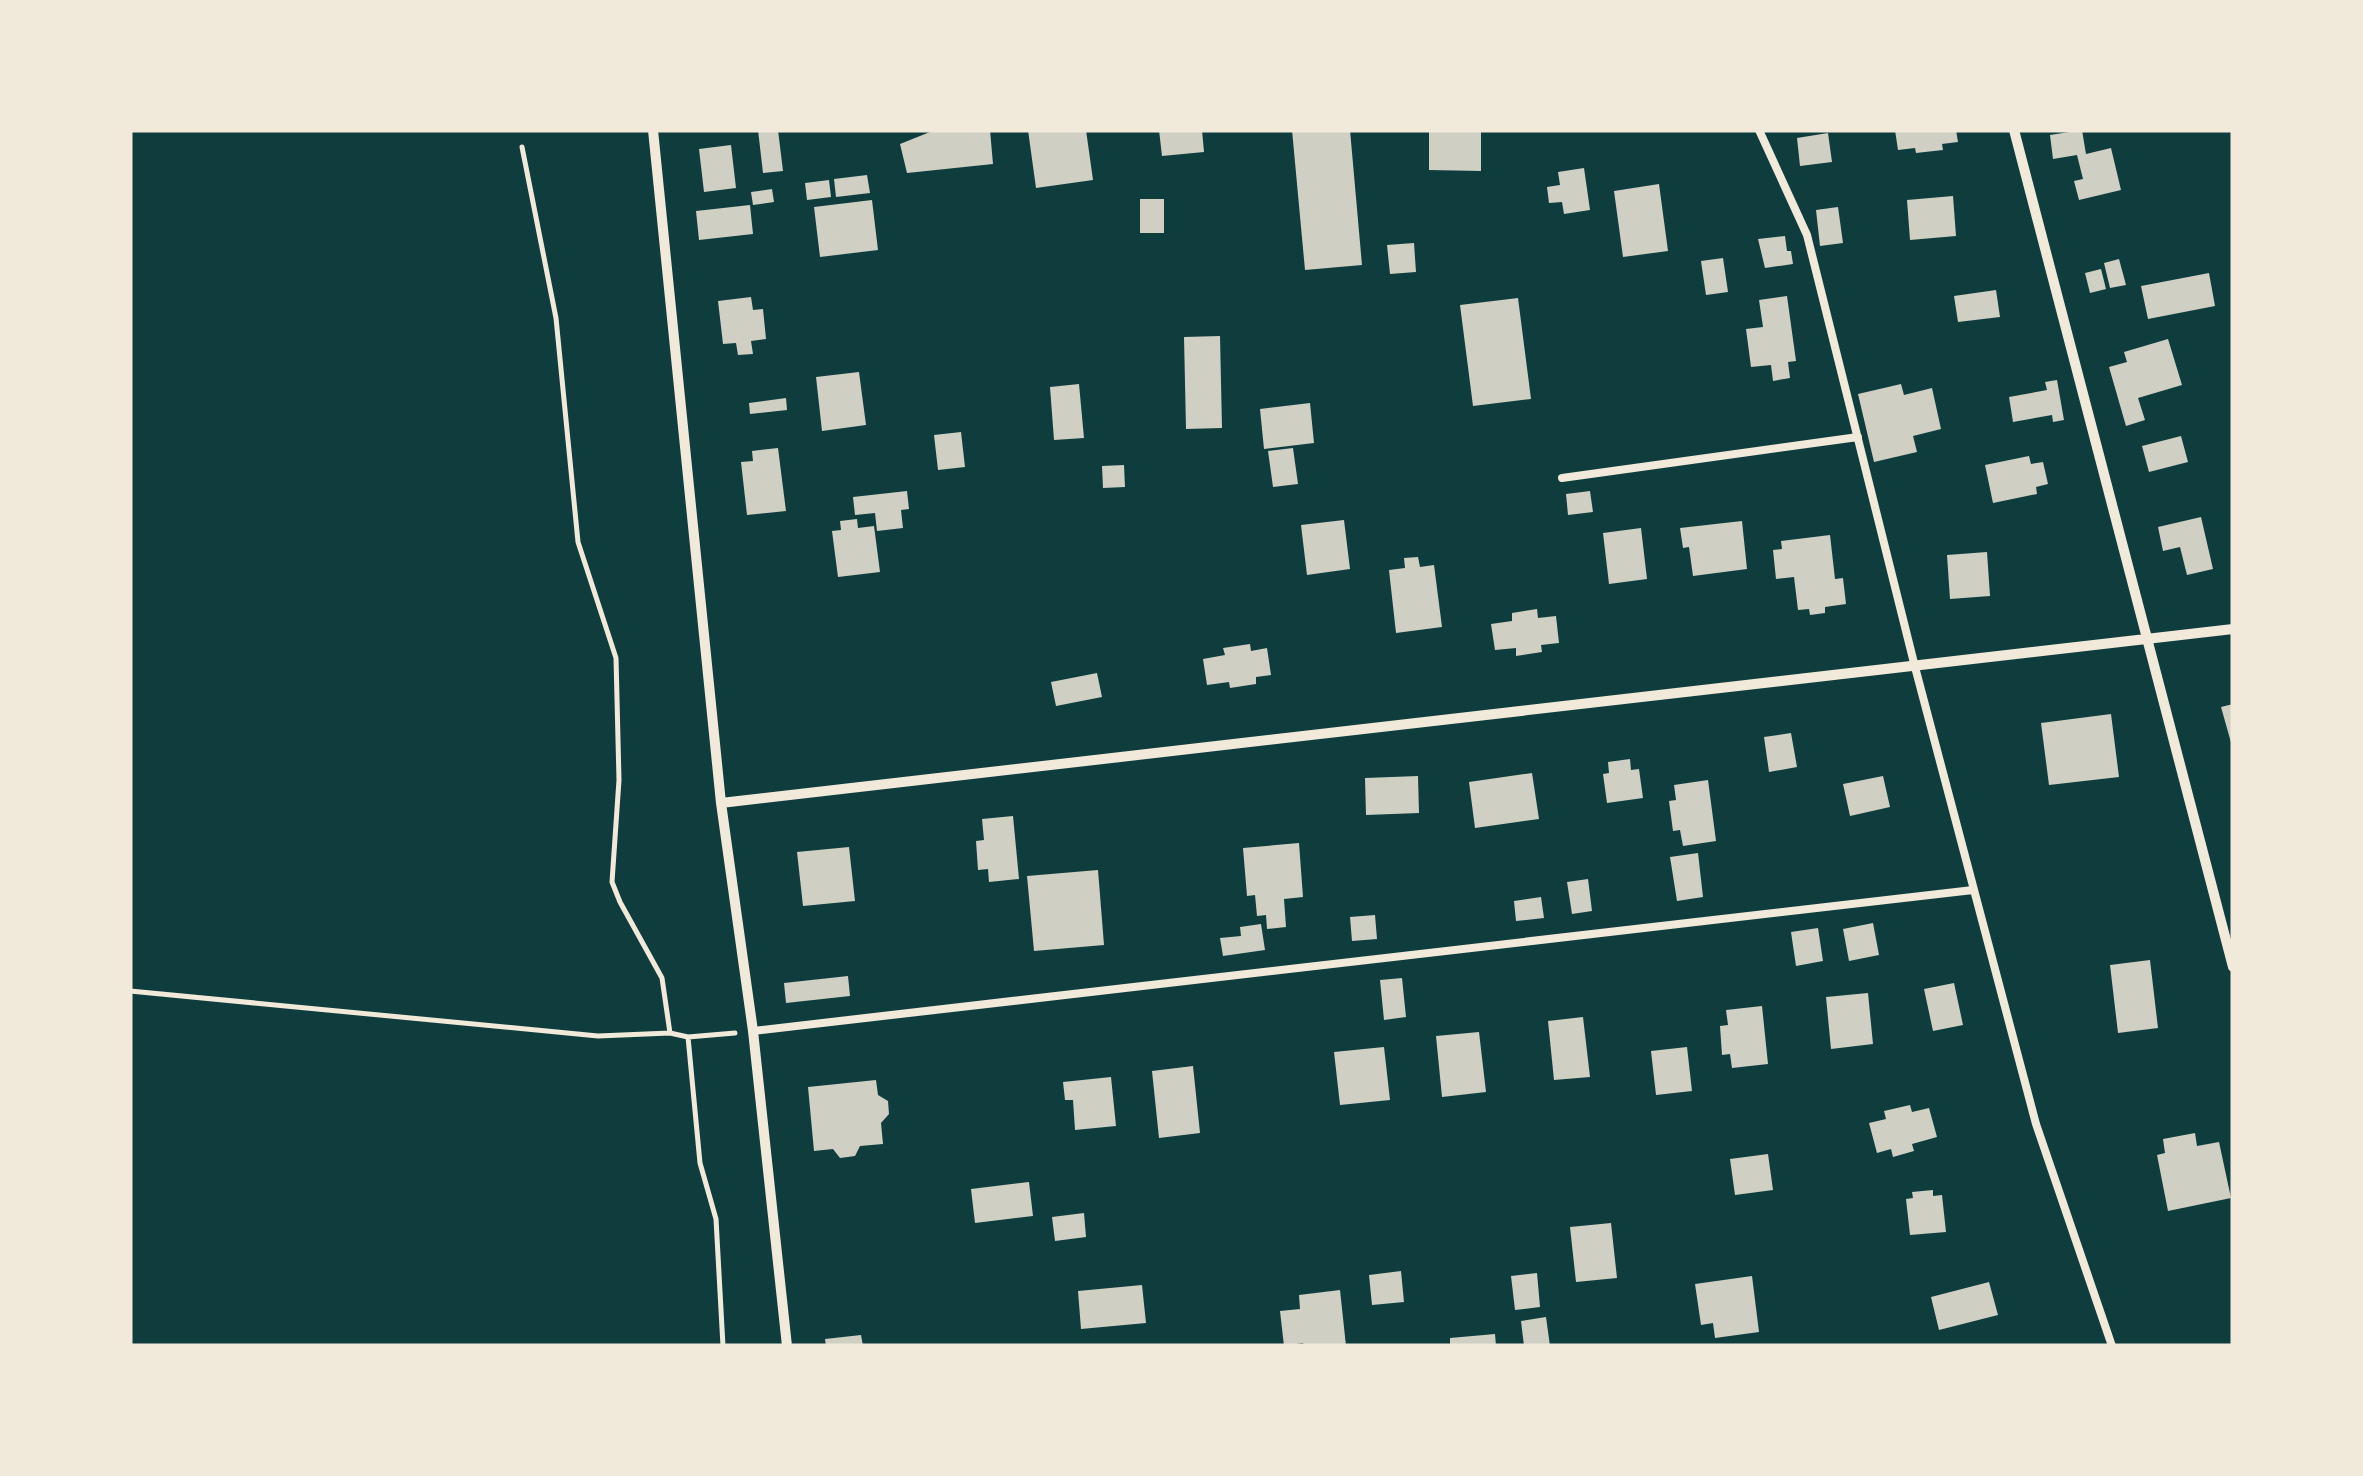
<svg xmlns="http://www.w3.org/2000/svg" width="2363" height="1476" font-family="Rubik,sans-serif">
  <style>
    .building { fill: #cfcfc3 }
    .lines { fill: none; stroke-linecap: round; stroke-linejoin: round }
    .path { stroke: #f1e9da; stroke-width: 5 }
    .service { stroke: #f1e9da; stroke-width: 8 }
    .minor { stroke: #f1e9da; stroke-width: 10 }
  </style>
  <rect width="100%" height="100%" fill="#0f3d3e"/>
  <path class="building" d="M 758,130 L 778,130 L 783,171 L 763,173 Z
    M 935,130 L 990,130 L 993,164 L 907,173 L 900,144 Z
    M 1028,130 L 1086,130 L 1093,180 L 1036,188 Z
    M 1159,130 L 1202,130 L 1204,152 L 1162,156 Z
    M 1292,130 L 1350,130 L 1362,265 L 1305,270 Z
    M 1429,130 L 1481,130 L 1481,171 L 1429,170 Z
    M 1895,130 L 1956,130 L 1958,142 L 1942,144 L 1943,150 L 1916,153 L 1915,148 L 1898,150 Z
    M 2082,130 L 2086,154 L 2111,148 L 2121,190 L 2079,200 L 2074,181 L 2083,179 L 2077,155 L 2053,159 L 2050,135 Z
    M 1828,133 L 1832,162 L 1800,166 L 1797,138 Z
    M 731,145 L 736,188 L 704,192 L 699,149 Z
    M 1584,168 L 1590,210 L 1564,214 L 1562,202 L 1549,203 L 1547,187 L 1560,185 L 1558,172 Z
    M 867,175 L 870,193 L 836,197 L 834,179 Z
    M 829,180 L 831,197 L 807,200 L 805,183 Z
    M 1659,184 L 1668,251 L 1623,257 L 1614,191 Z
    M 772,189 L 774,202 L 753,205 L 751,192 Z
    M 1953,196 L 1956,236 L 1910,240 L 1907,200 Z
    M 1140,199 L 1164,199 L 1164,233 L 1140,233 Z
    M 872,200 L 878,250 L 820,257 L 814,207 Z
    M 750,205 L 753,234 L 699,240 L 696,211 Z
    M 1838,207 L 1843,243 L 1820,246 L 1816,210 Z
    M 1785,236 L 1787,251 L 1791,251 L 1793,264 L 1765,268 L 1758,239 Z
    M 1414,243 L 1416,272 L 1390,274 L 1387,245 Z
    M 1723,258 L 1728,292 L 1706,295 L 1701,261 Z
    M 2119,259 L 2126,285 L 2110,288 L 2104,263 Z
    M 2101,269 L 2106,289 L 2090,293 L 2085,273 Z
    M 2209,273 L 2215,306 L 2148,319 L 2141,286 Z
    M 1996,290 L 2000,317 L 1958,322 L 1954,296 Z
    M 1787,296 L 1796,361 L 1788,362 L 1790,378 L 1773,381 L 1771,365 L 1751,367 L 1746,329 L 1763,327 L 1759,300 Z
    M 751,297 L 753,310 L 763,309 L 766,339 L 751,341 L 753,354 L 738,355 L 736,343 L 723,344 L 718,301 Z
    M 1518,298 L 1531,399 L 1473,406 L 1460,305 Z
    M 1220,336 L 1222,428 L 1186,429 L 1184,337 Z
    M 2168,339 L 2182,385 L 2138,398 L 2145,420 L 2126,426 L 2109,367 L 2127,362 L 2124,352 Z
    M 859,372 L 866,425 L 822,431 L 816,377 Z
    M 2057,380 L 2064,420 L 2053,422 L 2052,415 L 2013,422 L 2009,397 L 2047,390 L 2045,382 Z
    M 1079,384 L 1084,438 L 1054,440 L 1050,387 Z
    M 1901,384 L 1904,395 L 1932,388 L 1941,429 L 1913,436 L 1917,452 L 1874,462 L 1858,394 Z
    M 786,398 L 787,410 L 750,414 L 749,403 Z
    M 1310,403 L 1314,443 L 1264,449 L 1260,409 Z
    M 961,432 L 965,467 L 938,470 L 934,435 Z
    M 2181,436 L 2188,462 L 2149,472 L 2142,446 Z
    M 778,448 L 786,511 L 747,515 L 741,462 L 753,461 L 752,451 Z
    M 1293,448 L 1298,484 L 1273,487 L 1268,451 Z
    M 2029,456 L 2031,464 L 2043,462 L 2048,484 L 2036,487 L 2037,494 L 1993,503 L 1985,465 Z
    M 1124,465 L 1125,487 L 1103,488 L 1102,466 Z
    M 907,491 L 909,509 L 901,510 L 903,528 L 877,531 L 875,513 L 855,515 L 853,497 Z
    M 1590,491 L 1593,512 L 1568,515 L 1566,494 Z
    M 2201,517 L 2213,569 L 2187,575 L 2180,547 L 2163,551 L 2158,527 Z
    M 857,519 L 858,528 L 874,526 L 880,572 L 838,577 L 832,531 L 841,530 L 840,521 Z
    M 1344,520 L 1350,569 L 1307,575 L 1301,525 Z
    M 1742,521 L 1747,569 L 1693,576 L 1689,547 L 1683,548 L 1680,528 Z
    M 1641,528 L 1647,579 L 1609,584 L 1603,533 Z
    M 1830,535 L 1835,579 L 1843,578 L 1846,604 L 1825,607 L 1825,613 L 1810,615 L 1809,609 L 1798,610 L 1794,577 L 1776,579 L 1773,550 L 1782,549 L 1781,541 Z
    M 1987,552 L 1990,596 L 1950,599 L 1947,555 Z
    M 1418,557 L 1420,567 L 1434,565 L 1442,627 L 1396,633 L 1389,570 L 1405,568 L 1404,558 Z
    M 1537,609 L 1538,618 L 1556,616 L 1559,643 L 1541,645 L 1542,652 L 1516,656 L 1516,648 L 1495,650 L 1491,624 L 1512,621 L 1512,613 Z
    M 1250,644 L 1251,651 L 1267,648 L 1271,675 L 1256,677 L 1256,684 L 1230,688 L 1229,682 L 1207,685 L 1203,659 L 1225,655 L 1223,648 Z
    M 1097,673 L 1102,697 L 1056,706 L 1051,682 Z
    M 2233,704 L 2233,746 L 2232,746 L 2221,707 Z
    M 2111,714 L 2119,777 L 2049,785 L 2041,723 Z
    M 1791,733 L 1797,767 L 1769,772 L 1764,737 Z
    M 1630,759 L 1631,770 L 1639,769 L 1643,798 L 1607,803 L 1603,774 L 1609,773 L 1608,762 Z
    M 1532,773 L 1539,819 L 1475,828 L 1469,782 Z
    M 1418,776 L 1419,813 L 1366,815 L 1365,778 Z
    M 1883,776 L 1890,807 L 1850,816 L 1843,784 Z
    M 1708,780 L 1716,841 L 1683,846 L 1680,830 L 1673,831 L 1669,801 L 1676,800 L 1674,785 Z
    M 1013,816 L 1019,879 L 989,882 L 988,869 L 978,870 L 976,841 L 984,840 L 982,819 Z
    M 1299,843 L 1303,897 L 1284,899 L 1286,927 L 1267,929 L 1266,915 L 1257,916 L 1255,895 L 1247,896 L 1243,848 Z
    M 849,847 L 855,901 L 803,906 L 797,852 Z
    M 1698,853 L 1703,897 L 1677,901 L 1670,857 Z
    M 1098,870 L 1104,945 L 1034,951 L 1027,876 Z
    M 1588,879 L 1592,911 L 1572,914 L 1567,882 Z
    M 1541,897 L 1544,918 L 1516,921 L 1514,901 Z
    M 1375,915 L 1377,939 L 1352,941 L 1350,917 Z
    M 1873,923 L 1879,955 L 1849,961 L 1843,929 Z
    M 1261,924 L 1265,950 L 1223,956 L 1220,938 L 1241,936 L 1240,927 Z
    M 1818,928 L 1823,961 L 1796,966 L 1791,932 Z
    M 2150,960 L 2158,1028 L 2118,1033 L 2110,965 Z
    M 848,976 L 850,996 L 786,1003 L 784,983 Z
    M 1402,978 L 1406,1017 L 1384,1020 L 1380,980 Z
    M 1954,983 L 1963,1025 L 1933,1031 L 1924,989 Z
    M 1868,993 L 1873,1044 L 1831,1049 L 1826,997 Z
    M 1762,1006 L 1768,1064 L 1732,1068 L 1730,1054 L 1722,1055 L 1720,1026 L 1728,1025 L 1726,1010 Z
    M 1583,1017 L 1590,1077 L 1554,1080 L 1548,1021 Z
    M 1479,1032 L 1486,1092 L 1442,1097 L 1436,1036 Z
    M 1384,1047 L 1390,1100 L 1340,1105 L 1334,1052 Z
    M 1687,1047 L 1692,1091 L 1656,1095 L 1651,1051 Z
    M 1193,1066 L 1200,1133 L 1159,1138 L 1152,1071 Z
    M 1111,1077 L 1116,1126 L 1075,1130 L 1073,1100 L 1065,1100 L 1063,1082 Z
    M 876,1080 L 878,1095 L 888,1101 L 889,1114 L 881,1123 L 883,1144 L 860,1146 L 855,1156 L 840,1158 L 833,1149 L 814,1151 L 808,1087 Z
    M 1910,1105 L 1912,1112 L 1929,1108 L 1937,1137 L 1912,1144 L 1914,1151 L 1893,1157 L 1891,1149 L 1877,1153 L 1869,1123 L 1886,1119 L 1884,1111 Z
    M 2195,1133 L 2197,1146 L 2219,1142 L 2231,1198 L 2168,1211 L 2157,1155 L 2165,1153 L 2163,1139 Z
    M 1768,1154 L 1773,1190 L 1735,1195 L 1730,1159 Z
    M 1029,1182 L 1033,1216 L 975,1223 L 971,1189 Z
    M 1933,1190 L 1933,1196 L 1942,1195 L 1946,1232 L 1910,1235 L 1906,1199 L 1913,1198 L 1912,1192 Z
    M 1084,1213 L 1086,1237 L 1055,1241 L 1052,1217 Z
    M 1611,1223 L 1617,1278 L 1576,1282 L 1570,1227 Z
    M 1401,1271 L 1404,1302 L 1372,1305 L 1369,1275 Z
    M 1537,1273 L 1540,1307 L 1515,1310 L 1511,1276 Z
    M 1752,1276 L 1759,1332 L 1715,1338 L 1713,1323 L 1701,1325 L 1695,1284 Z
    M 1989,1282 L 1998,1315 L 1939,1330 L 1931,1297 Z
    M 1142,1285 L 1146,1323 L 1081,1329 L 1078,1291 Z
    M 1340,1290 L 1346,1346 L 1304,1346 L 1303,1343 L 1284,1346 L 1280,1311 L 1300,1309 L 1299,1295 Z
    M 1546,1317 L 1550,1346 L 1524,1346 L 1521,1321 Z
    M 1495,1334 L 1496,1346 L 1450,1346 L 1450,1338 Z
    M 861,1335 L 863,1346 L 826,1346 L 825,1339 Z"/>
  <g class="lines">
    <path class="path" d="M 522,147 L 556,318 L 578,542 L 616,658 L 619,780 L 612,882 L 620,902 L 662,978 L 670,1033
      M 130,991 L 598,1036 L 670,1033 L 688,1037 L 735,1033
      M 688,1037 L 700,1163 L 716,1219 L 723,1346"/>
    <path class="service" d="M 1759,130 L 1807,235 L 1915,667 L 2036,1124 L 2112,1346
      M 1562,478 L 1858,437
      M 753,1031 L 1973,890"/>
    <path class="minor" d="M 653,130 L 721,803 L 753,1031 L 787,1346
      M 2014,130 L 2233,967
      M 721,803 L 2233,629"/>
  </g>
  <rect width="2363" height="1476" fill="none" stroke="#f1e9da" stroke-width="265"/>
</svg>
